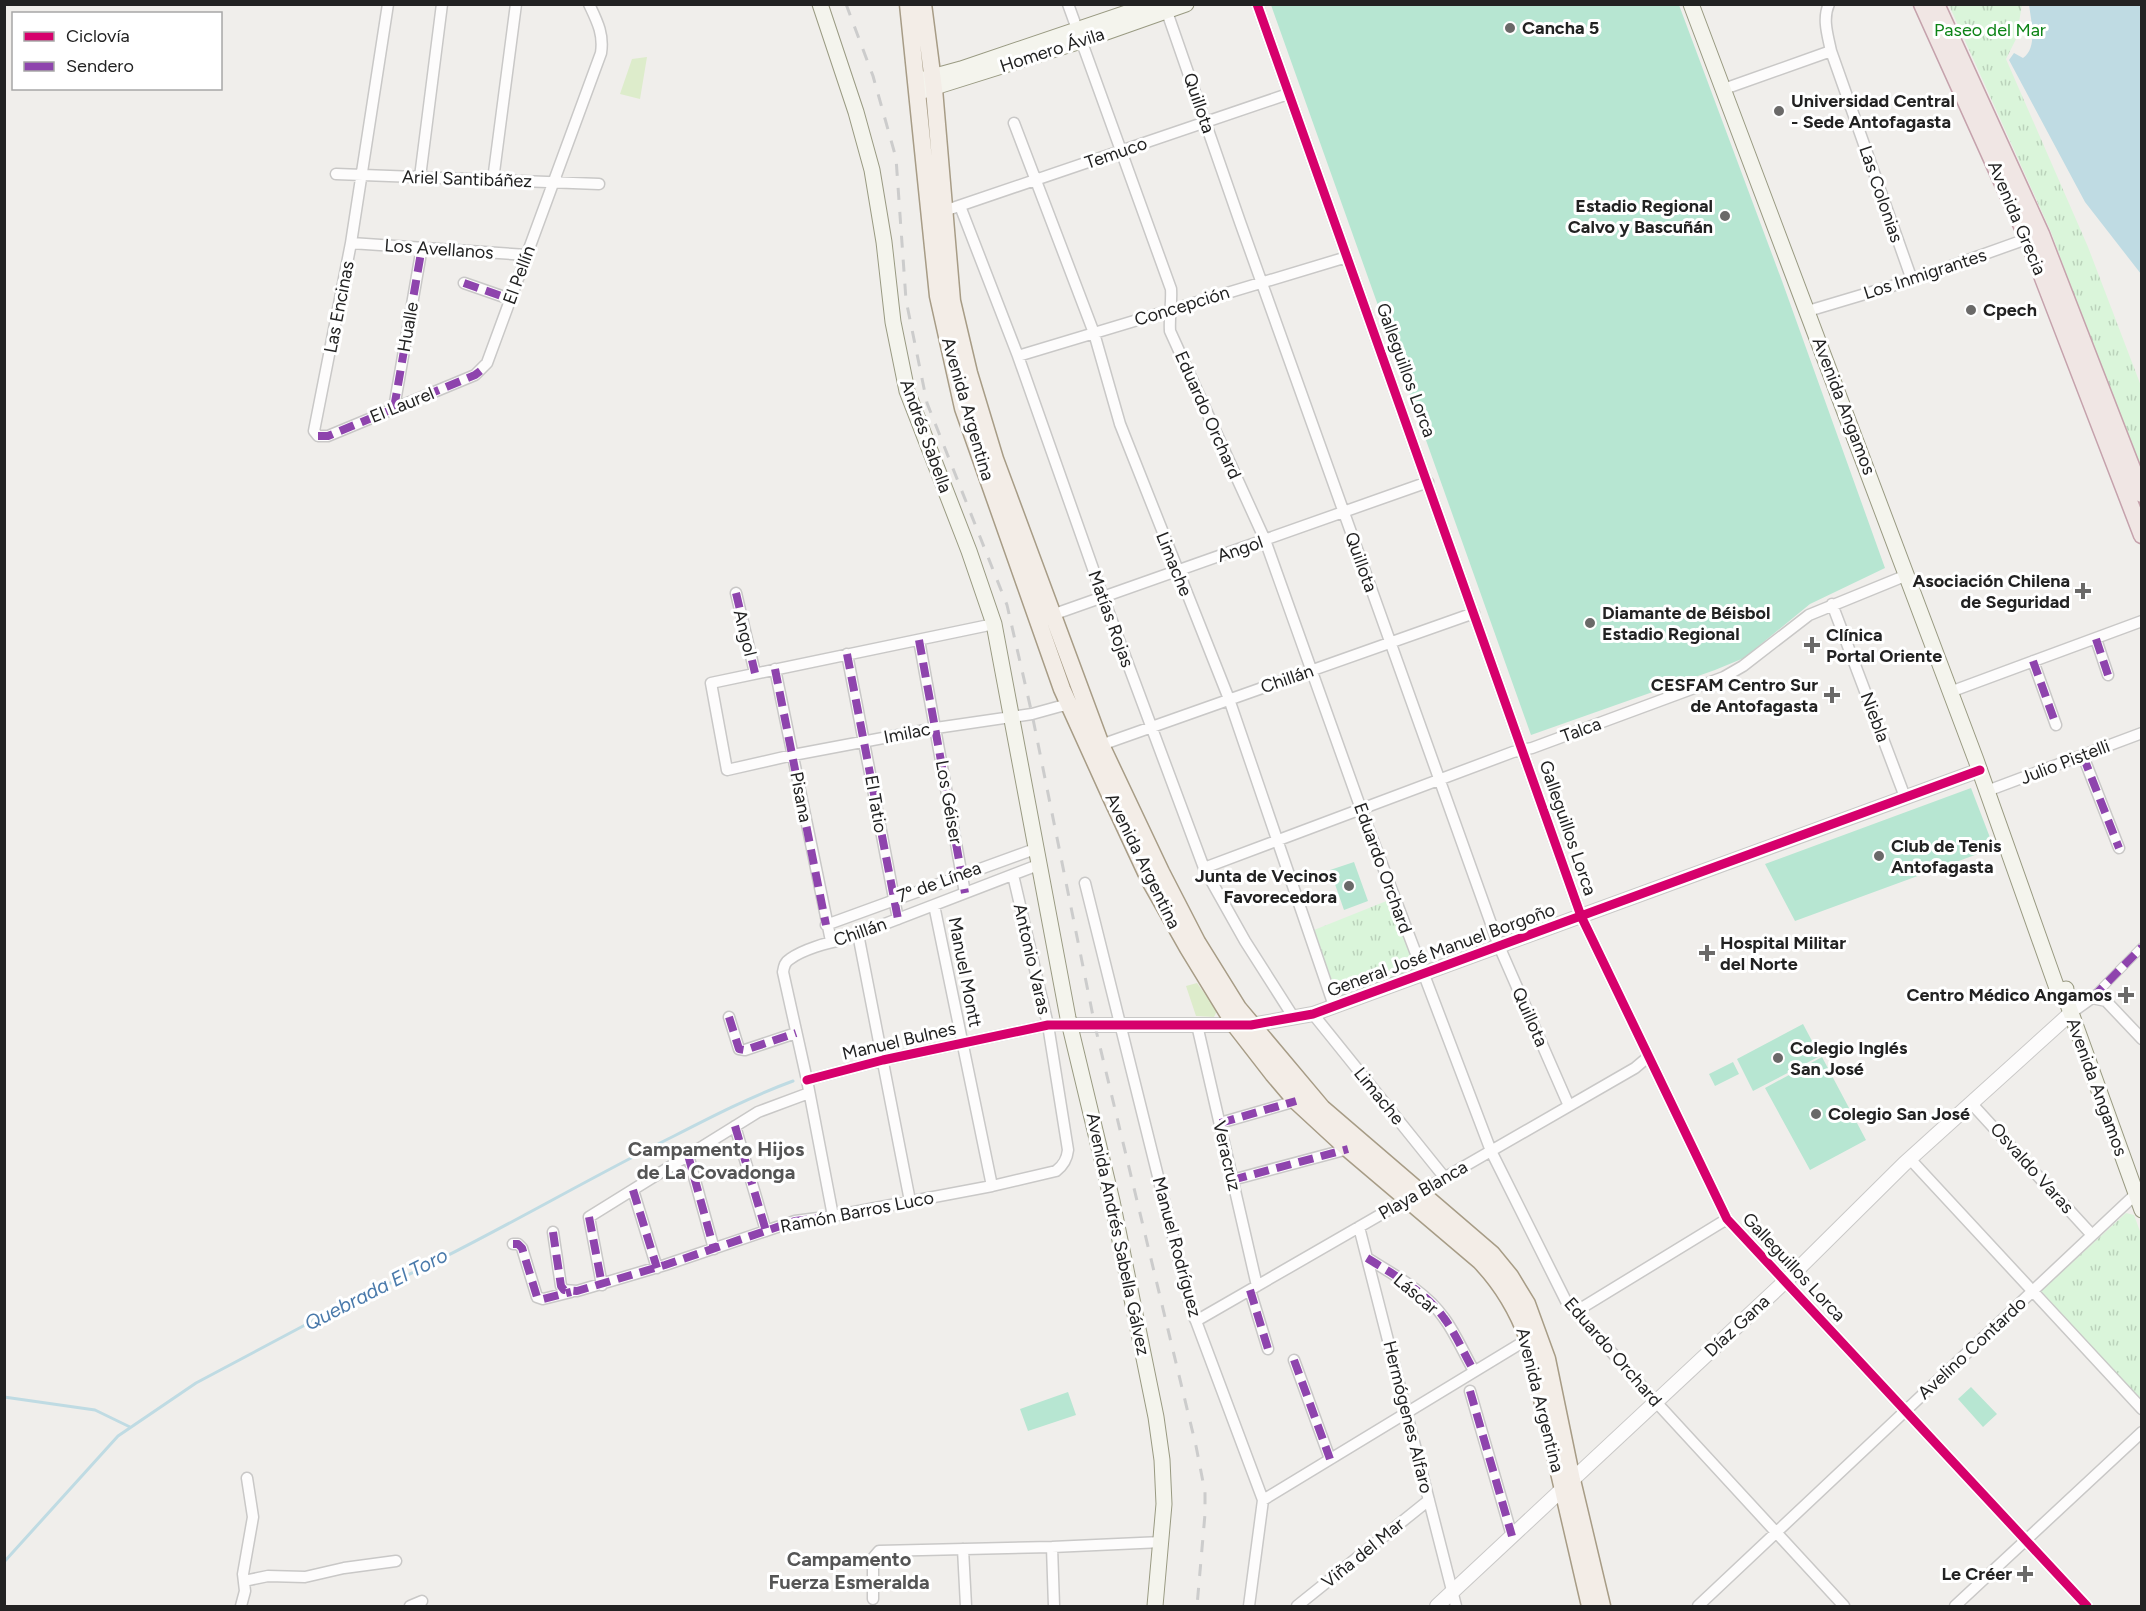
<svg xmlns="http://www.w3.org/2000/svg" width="2146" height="1611" font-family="Figtree,sans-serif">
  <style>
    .grass { fill: #ddeccb }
    .park { fill: url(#park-tufts) }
    .pitch { fill: #b7e6d2 }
    .water { fill: #bfdbe3 }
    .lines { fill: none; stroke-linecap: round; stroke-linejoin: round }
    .stream { stroke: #bfdbe3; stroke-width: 3 }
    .pedestrian-casing { stroke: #c9c8c7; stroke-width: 10 }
    .minor-casing { stroke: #c9c8c7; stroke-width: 13 }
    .tertiary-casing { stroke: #c9c8c7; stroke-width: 16 }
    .secondary-casing { stroke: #999a82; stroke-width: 17 }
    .primary-casing { stroke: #a79c86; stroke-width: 19 }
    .trunk-casing { stroke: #c5a2ac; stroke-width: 19 }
    .pedestrian { stroke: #fdfcfc; stroke-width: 8 }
    .minor { stroke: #fdfcfc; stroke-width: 10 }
    .tertiary { stroke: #fdfcfc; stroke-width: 14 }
    .secondary { stroke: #f4f4ed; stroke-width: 15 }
    .primary { stroke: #f3ede7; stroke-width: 16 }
    .trunk { stroke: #f0e6e4; stroke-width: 16 }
    .rail { stroke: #ccc; stroke-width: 3; stroke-dasharray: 12 12; stroke-linecap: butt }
    .quiet { stroke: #8e44ad; stroke-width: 8; stroke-dasharray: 15 8; stroke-linecap: butt }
    .cycleway-casing { stroke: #fff; stroke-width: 13 }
    .cycleway { stroke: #d6006c; stroke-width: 9 }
    .poi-dot { fill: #6a6968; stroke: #fff; stroke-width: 2 }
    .labels { text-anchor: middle; stroke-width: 6; stroke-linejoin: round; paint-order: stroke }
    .poi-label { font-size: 18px; font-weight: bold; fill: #222; stroke: #fff; text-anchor: start }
    .park-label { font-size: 18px; fill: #0c8416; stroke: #fff }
    .street-label { font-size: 18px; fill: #222; stroke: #fff }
    .neighbourhood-label { font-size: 20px; font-weight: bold; fill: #555; stroke: #fff }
    .water-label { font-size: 20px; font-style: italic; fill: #4a7aab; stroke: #fff }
  </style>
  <defs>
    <pattern id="park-tufts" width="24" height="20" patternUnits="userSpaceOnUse" patternTransform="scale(1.5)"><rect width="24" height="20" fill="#daf5da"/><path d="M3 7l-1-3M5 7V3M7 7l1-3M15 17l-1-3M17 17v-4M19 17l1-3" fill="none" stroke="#bbd2bb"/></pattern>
  </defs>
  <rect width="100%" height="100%" fill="#f0eeeb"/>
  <path class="grass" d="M 647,57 L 640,99 L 620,94 L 632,59 Z
    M 1197,983 L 1217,1011 L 1214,1017 L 1196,1016 L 1186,986 Z"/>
  <path class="park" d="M 1949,5 L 2022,5 L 2016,39 L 2006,59 L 2088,247 L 2141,386 L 2141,478 L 2051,232 Z
    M 1394,898 L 1422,974 L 1334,1006 L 1309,932 Z
    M 2126,1213 L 2134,1215 L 2141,1234 L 2141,1400 L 2041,1291 Z"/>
  <path class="pitch" d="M 1271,5 L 1679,5 L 1782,281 L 1885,568 L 1810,604 L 1744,658 L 1715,670 L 1531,735 Z
    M 1971,788 L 1994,848 L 1795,921 L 1765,864 Z
    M 1354,862 L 1368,901 L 1344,910 L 1330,870 Z
    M 1803,1024 L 1820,1056 L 1753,1091 L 1737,1059 Z
    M 1822,1057 L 1866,1140 L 1810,1170 L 1765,1088 Z
    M 1733,1062 L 1739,1074 L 1715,1086 L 1709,1074 Z
    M 1971,1387 L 1997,1414 L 1983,1427 L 1958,1399 Z
    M 1068,1392 L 1076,1415 L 1028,1431 L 1020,1409 Z"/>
  <path class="water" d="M 2029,5 L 2141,5 L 2141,274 L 2085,202 L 2009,60 L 2014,53 L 2023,58 C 2038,48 2031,20 2029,5 Z"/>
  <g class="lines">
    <path class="stream" d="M 4,1397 L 95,1410 L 130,1427
      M 4,1562 L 118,1436 L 196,1383 L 354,1299 C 464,1253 567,1189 674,1136 C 713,1116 752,1096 793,1081"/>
    <defs>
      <path id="pedestrian" d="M 2092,998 L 2142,947"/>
      <path id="minor" d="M 388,4 L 351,243 L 314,431 L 318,436 L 328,436 L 475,375 L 487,363 L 601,53 C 604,34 597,21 589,4
        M 1068,4 L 1171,289 C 1172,303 1169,316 1170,331 L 1265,540 L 1361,809 L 1491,1151 L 1566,1301 L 1656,1402 L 1844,1606
        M 1257,4 L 1581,916 L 1727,1219 L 2087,1606
        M 1829,4 C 1822,19 1828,36 1831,51 L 1912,280
        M 1167,12 L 1240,222 L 1499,946 L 1569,1106
        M 1724,89 L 1831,51
        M 1014,123 L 1094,333 L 1120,424 L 1229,699 L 1334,1006
        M 336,174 L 599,184
        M 420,177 L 442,4
        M 493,180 L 516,4
        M 960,206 L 1018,356 L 1103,597 L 1204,868 L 1245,941 L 1294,1018
        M 944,211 L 1288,94
        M 351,243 L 527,255
        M 464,283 L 510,299
        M 1808,311 L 1912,280 L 2032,237
        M 1018,356 L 1347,257
        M 394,408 L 422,247
        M 736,593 L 755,673
        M 1832,604 L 1905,797
        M 1052,615 L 1428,482
        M 994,624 L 711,683 L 727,770 L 793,755 L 936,728 L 1032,714 L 1061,706 L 1073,706
        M 2096,639 L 2108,675
        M 919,640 L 965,893
        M 847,654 L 898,919
        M 2033,661 L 2056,725
        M 775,669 L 831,941
        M 1950,692 L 2142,621
        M 1101,745 L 1474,613
        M 2083,756 L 2119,848
        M 1987,791 L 2142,733
        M 1204,868 L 1513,752 L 1532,748 L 1724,677 L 1743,666 L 1809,615 L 1907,575
        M 1085,883 L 1192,1313 L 1196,1321 L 1263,1500 L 1249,1606
        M 934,905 L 992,1186
        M 826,925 L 1035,849
        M 858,934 L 910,1201
        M 2071,1013 L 2092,998 L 2106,1001 L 2142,1039
        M 1313,1014 L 1445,1178
        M 729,1017 L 739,1049 L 745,1050 L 796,1033
        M 1197,1025 L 1257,1286
        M 807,1080 L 883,1060 L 1048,1025 L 1069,1025
        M 1971,1103 L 2092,1235
        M 1220,1123 L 1296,1101
        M 735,1126 L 766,1231
        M 688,1155 L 714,1249
        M 1910,1159 L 2142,1409
        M 1232,1180 L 1348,1149
        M 633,1190 L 657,1268
        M 833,1216 L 807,1080 L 783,972 C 784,966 785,962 790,959 C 802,950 828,942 843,940 L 1038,865
        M 1359,1227 L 1456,1606
        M 553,1232 L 561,1286 L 564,1290 L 577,1291 L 665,1265 L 795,1221 L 833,1216 L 992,1186 L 1056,1171 C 1064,1165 1067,1159 1068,1150 L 1048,1025 L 1013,875
        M 513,1244 L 518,1244 L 522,1248 L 537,1297 L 543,1299 L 571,1292
        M 1367,1258 C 1394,1275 1425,1291 1444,1318 C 1456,1334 1464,1354 1474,1371
        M 602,1285 L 589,1217 L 758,1112 L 809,1093
        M 1250,1290 L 1268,1349
        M 1575,1312 L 1727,1219
        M 1196,1321 L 1635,1068 L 1648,1057
        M 1294,1360 L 1330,1459
        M 1470,1391 L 1512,1536
        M 1263,1500 L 1528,1339
        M 1052,1547 L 1054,1606
        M 963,1549 L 966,1606
        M 244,1581 L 268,1576 L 305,1577 L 344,1568 L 396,1561
        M 873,1599 L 873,1558 L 879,1551 L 1052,1547 L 1162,1542
        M 241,1606 L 245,1591 L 243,1574 L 253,1517 L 247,1478
        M 410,1606 L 422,1601
        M 1297,1606 L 1429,1500
        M 1698,1606 L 2139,1191
        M 1955,1606 L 2142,1432"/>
      <path id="tertiary" d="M 1069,1025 L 1251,1025 L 1313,1014 L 1980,770
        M 1437,1606 L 1792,1275 L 1904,1164 L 2071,1013"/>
      <path id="secondary" d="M 820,4 L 856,112 L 872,170 L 884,242 L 893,322 L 907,391 L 969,551 L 994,624 L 1068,1018 L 1112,1201 L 1156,1417 L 1162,1460 L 1164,1504 L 1155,1606
        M 1691,4 L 1976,760 L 2059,994 L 2066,999
        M 921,80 L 961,69 L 1153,4
        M 922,91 L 1081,41 L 1186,4
        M 2066,989 L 2066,999 L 2142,1210"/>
      <path id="primary" d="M 908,4 L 938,296 L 963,408 L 1062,689 L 1110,795 L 1149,879 L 1188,948 L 1235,1025 L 1273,1074 L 1296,1101 L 1348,1149 L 1480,1261 C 1502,1284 1517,1309 1528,1339 L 1590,1606
        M 923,4 L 934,89 L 952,301 L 969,373 L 995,459 L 1101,745 L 1161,872 L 1197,942 L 1238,1008 L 1322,1108 L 1492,1254 L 1510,1276 L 1527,1304 L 1547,1359 L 1572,1480 L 1602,1606"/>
      <path id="trunk" d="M 1922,4 L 2028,239 L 2142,535
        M 1936,4 L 2041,234 L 2142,494"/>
    </defs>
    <use href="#pedestrian" class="pedestrian-casing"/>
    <use href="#minor" class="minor-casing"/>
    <use href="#tertiary" class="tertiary-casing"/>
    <use href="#secondary" class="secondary-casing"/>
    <use href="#primary" class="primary-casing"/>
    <use href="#trunk" class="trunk-casing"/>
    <use href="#pedestrian" class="pedestrian"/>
    <use href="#minor" class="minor"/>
    <use href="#tertiary" class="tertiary"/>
    <use href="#secondary" class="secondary"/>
    <use href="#primary" class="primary"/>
    <use href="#trunk" class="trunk"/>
    <path class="rail" d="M 846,4 L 873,76 L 896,158 L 906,300 L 927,403 L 1007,605 L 1032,714 L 1095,1026 L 1196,1446 L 1205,1492 L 1205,1514 L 1197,1606"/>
    <path class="quiet" d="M 464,283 L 510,299
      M 394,408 L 422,247
      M 318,436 L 328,436 L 475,375 L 484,368
      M 736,593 L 755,673
      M 2096,639 L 2108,675
      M 919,640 L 965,893
      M 847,654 L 898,919
      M 2033,661 L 2056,725
      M 775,669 L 826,925
      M 2083,756 L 2119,848
      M 2092,998 L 2142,947
      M 729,1017 L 739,1049 L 745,1050 L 796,1033
      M 1220,1123 L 1296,1101
      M 735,1126 L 766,1231
      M 688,1155 L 714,1249
      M 1232,1180 L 1348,1149
      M 633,1190 L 657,1268
      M 589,1217 L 602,1285
      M 553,1232 L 561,1286 L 564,1290 L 577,1291 L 665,1265 L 795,1221 L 833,1216
      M 513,1244 L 518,1244 L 522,1248 L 537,1297 L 543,1299 L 571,1292
      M 1367,1258 C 1394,1275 1425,1291 1444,1318 C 1456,1334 1464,1354 1474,1371
      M 1250,1290 L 1268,1349
      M 1294,1360 L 1330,1459
      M 1470,1391 L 1512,1536"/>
    <defs>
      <path id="cycleway" d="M 1257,4 L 1581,916 L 1727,1219 L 2087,1606
        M 807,1080 L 883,1060 L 1048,1025 L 1251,1025 L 1313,1014 L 1980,770"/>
    </defs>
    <use href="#cycleway" class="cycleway-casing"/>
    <use href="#cycleway" class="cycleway"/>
  </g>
  <g class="poi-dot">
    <circle cx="1510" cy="28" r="6"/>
    <circle cx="1779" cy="111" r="6"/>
    <circle cx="1725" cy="216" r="6"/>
    <circle cx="1971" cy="310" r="6"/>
    <path d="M2080 582h6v6h6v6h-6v6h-6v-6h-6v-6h6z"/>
    <circle cx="1590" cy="623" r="6"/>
    <path d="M1809 636h6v6h6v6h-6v6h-6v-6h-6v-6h6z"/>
    <path d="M1829 686h6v6h6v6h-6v6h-6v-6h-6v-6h6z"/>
    <circle cx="1879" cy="856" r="6"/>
    <circle cx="1349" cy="886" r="6"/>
    <path d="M1704 944h6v6h6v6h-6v6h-6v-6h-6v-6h6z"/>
    <path d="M2123 986h6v6h6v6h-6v6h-6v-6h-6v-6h6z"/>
    <circle cx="1778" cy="1058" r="6"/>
    <circle cx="1816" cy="1114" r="6"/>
    <path d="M2022 1565h6v6h6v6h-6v6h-6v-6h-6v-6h6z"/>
  </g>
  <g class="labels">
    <g class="poi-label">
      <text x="1522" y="34">Cancha 5</text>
      <text x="1791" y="107">Universidad Central<tspan x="1791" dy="21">- Sede Antofagasta</tspan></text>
      <text x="1713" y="212" text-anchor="end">Estadio Regional<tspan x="1713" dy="21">Calvo y Bascuñán</tspan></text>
      <text x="1983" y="316">Cpech</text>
      <text x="2070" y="587" text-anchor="end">Asociación Chilena<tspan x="2070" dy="21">de Seguridad</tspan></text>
      <text x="1602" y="619">Diamante de Béisbol<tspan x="1602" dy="21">Estadio Regional</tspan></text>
      <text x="1826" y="641">Clínica<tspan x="1826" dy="21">Portal Oriente</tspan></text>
      <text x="1818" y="691" text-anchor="end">CESFAM Centro Sur<tspan x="1818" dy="21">de Antofagasta</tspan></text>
      <text x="1891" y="852">Club de Tenis<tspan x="1891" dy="21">Antofagasta</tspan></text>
      <text x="1337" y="882" text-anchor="end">Junta de Vecinos<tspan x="1337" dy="21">Favorecedora</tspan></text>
      <text x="1720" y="949">Hospital Militar<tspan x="1720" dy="21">del Norte</tspan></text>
      <text x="2112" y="1001" text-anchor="end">Centro Médico Angamos</text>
      <text x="1790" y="1054">Colegio Inglés<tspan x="1790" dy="21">San José</tspan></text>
      <text x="1828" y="1120">Colegio San José</text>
      <text x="2012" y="1580" text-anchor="end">Le Créer</text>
    </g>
    <g class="park-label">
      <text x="1990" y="36">Paseo del Mar</text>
    </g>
    <g class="street-label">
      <text transform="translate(1052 50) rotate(-18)" y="6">Homero Ávila</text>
      <text transform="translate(1199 103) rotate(71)" y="6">Quillota</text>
      <text transform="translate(1116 153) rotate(-19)" y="6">Temuco</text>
      <text transform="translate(467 179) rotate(2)" y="6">Ariel Santibáñez</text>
      <text transform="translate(1881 194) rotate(71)" y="6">Las Colonias</text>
      <text transform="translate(2017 218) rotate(67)" y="6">Avenida Grecia</text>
      <text transform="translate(439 249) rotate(4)" y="6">Los Avellanos</text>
      <text transform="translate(1925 274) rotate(-18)" y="6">Los Inmigrantes</text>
      <text transform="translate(519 275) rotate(-70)" y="6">El Pellín</text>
      <text transform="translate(1182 306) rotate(-17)" y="6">Concepción</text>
      <text transform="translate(339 307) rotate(-79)" y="6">Las Encinas</text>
      <text transform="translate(408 327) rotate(-80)" y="6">Hualle</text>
      <text transform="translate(1406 370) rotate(70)" y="6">Galleguillos Lorca</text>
      <text transform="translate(402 405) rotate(-22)" y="6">El Laurel</text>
      <text transform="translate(1844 406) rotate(69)" y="6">Avenida Angamos</text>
      <text transform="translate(968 409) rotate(74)" y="6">Avenida Argentina</text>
      <text transform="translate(1208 415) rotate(66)" y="6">Eduardo Orchard</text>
      <text transform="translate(926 436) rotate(70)" y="6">Andrés Sabella</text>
      <text transform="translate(1240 549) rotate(-19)" y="6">Angol</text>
      <text transform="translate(1361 562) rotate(70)" y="6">Quillota</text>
      <text transform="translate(1174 564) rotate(68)" y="6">Limache</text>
      <text transform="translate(1111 619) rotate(70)" y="6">Matías Rojas</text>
      <text transform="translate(745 633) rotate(76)" y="6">Angol</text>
      <text transform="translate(1287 679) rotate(-19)" y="6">Chillán</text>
      <text transform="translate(1875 717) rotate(69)" y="6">Niebla</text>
      <text transform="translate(1581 730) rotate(-20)" y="6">Talca</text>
      <text transform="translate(907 733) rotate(-11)" y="6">Imilac</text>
      <text transform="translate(2065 762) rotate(-21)" y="6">Julio Pistelli</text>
      <text transform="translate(801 797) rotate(79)" y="6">Pisana</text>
      <text transform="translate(949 802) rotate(80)" y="6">Los Géiser</text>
      <text transform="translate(876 804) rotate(80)" y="6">El Tatio</text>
      <text transform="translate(1568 828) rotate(71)" y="6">Galleguillos Lorca</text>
      <text transform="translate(1143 861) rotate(64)" y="6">Avenida Argentina</text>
      <text transform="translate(1383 868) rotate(70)" y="6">Eduardo Orchard</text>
      <text transform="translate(939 882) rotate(-20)" y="6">7º de Línea</text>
      <text transform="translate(860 932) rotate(-19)" y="6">Chillán</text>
      <text transform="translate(1441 950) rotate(-20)" y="6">General José Manuel Borgoño</text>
      <text transform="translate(1032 959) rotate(77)" y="6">Antonio Varas</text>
      <text transform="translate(965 972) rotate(79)" y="6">Manuel Montt</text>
      <text transform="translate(1530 1017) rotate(66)" y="6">Quillota</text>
      <text transform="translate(899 1041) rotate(-13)" y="6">Manuel Bulnes</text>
      <text transform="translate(2097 1087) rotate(70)" y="6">Avenida Angamos</text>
      <text transform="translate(1379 1096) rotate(51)" y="6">Limache</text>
      <text transform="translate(1227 1156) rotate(77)" y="6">Veracruz</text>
      <text transform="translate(2032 1168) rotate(48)" y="6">Osvaldo Varas</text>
      <text transform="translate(1423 1190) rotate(-30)" y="6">Playa Blanca</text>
      <text transform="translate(857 1212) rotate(-11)" y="6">Ramón Barros Luco</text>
      <text transform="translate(1118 1234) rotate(78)" y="6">Avenida Andrés Sabella Gálvez</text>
      <text transform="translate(1177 1247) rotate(75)" y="6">Manuel Rodríguez</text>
      <text transform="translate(1794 1267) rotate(47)" y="6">Galleguillos Lorca</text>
      <text transform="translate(1416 1294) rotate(40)" y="6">Láscar</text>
      <text transform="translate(1737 1326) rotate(-43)" y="6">Díaz Gana</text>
      <text transform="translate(1972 1348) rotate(-43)" y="6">Avelino Contardo</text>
      <text transform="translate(1613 1352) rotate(49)" y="6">Eduardo Orchard</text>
      <text transform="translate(1540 1400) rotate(76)" y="6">Avenida Argentina</text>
      <text transform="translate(1408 1417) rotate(76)" y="6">Hermógenes Alfaro</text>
      <text transform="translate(1363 1553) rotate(-39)" y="6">Viña del Mar</text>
    </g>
    <g class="neighbourhood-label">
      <text x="716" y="1156">Campamento Hijos<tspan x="716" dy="23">de La Covadonga</tspan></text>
      <text x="849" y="1566">Campamento<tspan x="849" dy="23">Fuerza Esmeralda</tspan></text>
    </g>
    <g class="water-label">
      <text transform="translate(376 1289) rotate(-27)" y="7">Quebrada El Toro</text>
    </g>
  </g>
  <rect width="2146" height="1611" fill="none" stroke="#222222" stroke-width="12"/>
  <rect x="12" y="12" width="210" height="78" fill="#ffffff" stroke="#a7a7a7" stroke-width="1.5"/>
  <rect x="24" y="32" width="30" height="9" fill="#d6006c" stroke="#a7a7a7" stroke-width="1.5"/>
  <text x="66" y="42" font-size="18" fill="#222222">Ciclovía</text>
  <rect x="24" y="62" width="30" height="9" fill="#8e44ad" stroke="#a7a7a7" stroke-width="1.5"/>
  <text x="66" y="72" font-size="18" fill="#222222">Sendero</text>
</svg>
